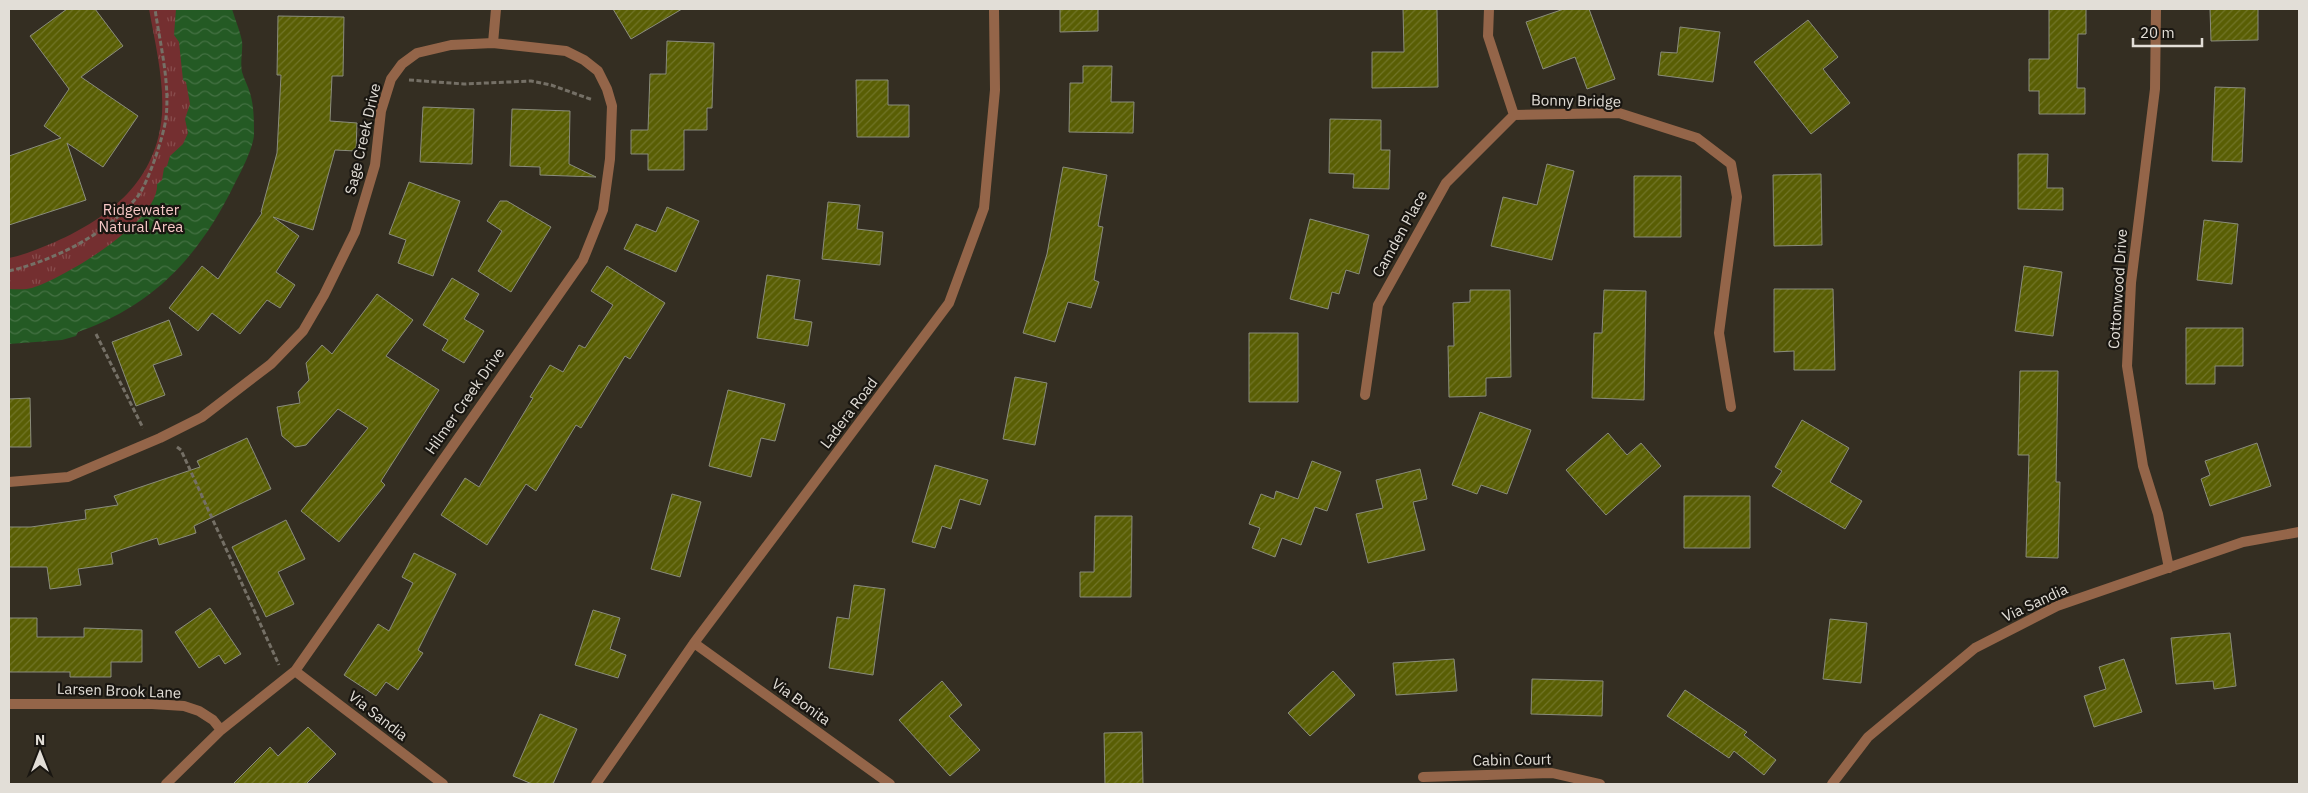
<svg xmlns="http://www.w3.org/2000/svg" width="2308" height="793" font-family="'IBM Plex Sans',sans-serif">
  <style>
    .park { fill: url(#park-tufts) }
    .water { fill: url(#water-waves) }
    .building { fill: url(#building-hatch); stroke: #8a8c7c }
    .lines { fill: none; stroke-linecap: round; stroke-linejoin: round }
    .path { stroke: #757066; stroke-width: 3; stroke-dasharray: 5 2.5; stroke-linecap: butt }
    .minor { stroke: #946549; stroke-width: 10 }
    .labels { text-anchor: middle; stroke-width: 4.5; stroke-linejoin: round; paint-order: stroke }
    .street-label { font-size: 15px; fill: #e2ded7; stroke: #191611 }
    .park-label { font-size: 15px; fill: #f6c8c6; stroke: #191611 }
  </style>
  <defs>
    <pattern id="park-tufts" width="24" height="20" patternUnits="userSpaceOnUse" patternTransform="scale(1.25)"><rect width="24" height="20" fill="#742f30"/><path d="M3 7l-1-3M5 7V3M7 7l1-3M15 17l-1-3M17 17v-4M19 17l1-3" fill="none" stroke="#884d4d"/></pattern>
    <pattern id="water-waves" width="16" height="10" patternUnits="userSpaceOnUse" patternTransform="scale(1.25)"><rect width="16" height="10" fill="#245a24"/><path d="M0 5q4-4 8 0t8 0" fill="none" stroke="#447143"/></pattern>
    <pattern id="building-hatch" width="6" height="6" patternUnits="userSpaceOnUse" patternTransform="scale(1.25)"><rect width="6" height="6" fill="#595e04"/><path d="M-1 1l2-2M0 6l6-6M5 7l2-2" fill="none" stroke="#717528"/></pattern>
  </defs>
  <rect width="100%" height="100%" fill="#342e22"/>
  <path class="park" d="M 149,9 L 202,9 L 184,206 L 9,312 L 9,258 C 25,255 40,248 55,242 C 111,217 157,180 162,114 C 164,79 155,43 149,9 Z"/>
  <path class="water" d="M 176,9 L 232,9 C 235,19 240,31 242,41 C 243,51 240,62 242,72 C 244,79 248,86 250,93 C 254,106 254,120 254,134 C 254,146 241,172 235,183 C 200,255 155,305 78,332 L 76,336 L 62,340 L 9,344 L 9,289 C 16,289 25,290 32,288 C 64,278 160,221 157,184 L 162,180 L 164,168 L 167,166 L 170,156 L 183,144 L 188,133 L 185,119 L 190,104 L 186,82 L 183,80 L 179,42 L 174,35 Z"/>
  <path class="building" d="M 67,9 L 95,9 L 123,46 L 81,77 L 138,116 L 103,167 L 67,143 L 86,200 L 9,225 L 9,156 L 61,138 L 44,126 L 69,89 L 30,36 Z
    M 613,9 L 682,9 L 631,39 Z
    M 1060,9 L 1098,9 L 1098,31 L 1060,32 Z
    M 1403,9 L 1437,9 L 1438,87 L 1372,88 L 1372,52 L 1404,52 Z
    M 1564,9 L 1589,9 L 1615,79 L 1587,89 L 1575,57 L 1543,69 L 1526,22 Z
    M 2049,9 L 2086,9 L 2086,34 L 2078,34 L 2077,88 L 2085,88 L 2085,114 L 2039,114 L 2039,91 L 2029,91 L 2029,59 L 2049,59 Z
    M 2210,9 L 2258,9 L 2258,40 L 2211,41 Z
    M 278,16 L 344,17 L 343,76 L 332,76 L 330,121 L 357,123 L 356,151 L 335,150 L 313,230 L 273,217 L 299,236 L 276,272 L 295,285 L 280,308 L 267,300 L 240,334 L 212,313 L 198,331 L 169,308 L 202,266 L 218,279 L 262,213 L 261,212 L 277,153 L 281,75 L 277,75 Z
    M 1808,20 L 1838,57 L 1823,69 L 1850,103 L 1811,134 L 1754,62 Z
    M 1680,27 L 1720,32 L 1713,82 L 1658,75 L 1661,52 L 1677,53 Z
    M 667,41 L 714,43 L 712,108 L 707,108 L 707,130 L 684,130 L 684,170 L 648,170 L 648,154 L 631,154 L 631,130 L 648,130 L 650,74 L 666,74 Z
    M 1083,66 L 1112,66 L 1111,102 L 1134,102 L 1133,133 L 1069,132 L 1070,83 L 1083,83 Z
    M 856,80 L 888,80 L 888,105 L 909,105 L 909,137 L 857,137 Z
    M 2215,87 L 2245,88 L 2242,162 L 2212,161 Z
    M 423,107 L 474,109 L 472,164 L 420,162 Z
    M 512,109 L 570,111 L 569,164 L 596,177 L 540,175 L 540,167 L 510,166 Z
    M 1330,119 L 1381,120 L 1381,150 L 1390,150 L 1389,189 L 1353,188 L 1354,174 L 1329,173 Z
    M 2018,154 L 2048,154 L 2047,188 L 2063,188 L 2063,210 L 2018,209 Z
    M 1547,164 L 1574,171 L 1552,260 L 1491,246 L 1503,197 L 1537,205 Z
    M 1063,167 L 1107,175 L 1098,226 L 1103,227 L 1094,280 L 1099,282 L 1091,308 L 1068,302 L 1055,342 L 1023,333 L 1047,254 Z
    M 1821,174 L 1822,245 L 1774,246 L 1773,175 Z
    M 1634,176 L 1681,176 L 1681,237 L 1634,237 Z
    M 409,182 L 460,201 L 433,276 L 398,263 L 406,240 L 389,234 Z
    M 500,201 L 507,201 L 551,227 L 511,292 L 478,271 L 502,231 L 487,221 Z
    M 828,202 L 860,205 L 857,229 L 883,232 L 880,265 L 822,259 Z
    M 667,207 L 699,221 L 676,272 L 624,249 L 636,224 L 656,232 Z
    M 1310,219 L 1369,235 L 1359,274 L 1346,270 L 1339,294 L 1332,292 L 1328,309 L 1290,299 Z
    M 2204,220 L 2238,224 L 2232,284 L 2197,280 Z
    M 607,266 L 665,303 L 630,359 L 625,356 L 581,428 L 576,425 L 536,491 L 526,484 L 487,545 L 441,515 L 465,478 L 479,487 L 533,398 L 530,397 L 550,365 L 563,372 L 579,345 L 585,348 L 613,305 L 591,291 Z
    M 2024,266 L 2062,272 L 2053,336 L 2015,331 Z
    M 767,275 L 800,280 L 794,319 L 812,322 L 808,346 L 757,338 Z
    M 452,278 L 479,294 L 464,319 L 484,331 L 464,363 L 442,350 L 448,340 L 423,325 Z
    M 1774,289 L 1833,289 L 1835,370 L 1794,370 L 1794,351 L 1774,352 Z
    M 1470,290 L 1510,290 L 1511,377 L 1486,378 L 1486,396 L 1449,397 L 1448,346 L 1454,346 L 1453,303 L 1470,302 Z
    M 1604,290 L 1646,291 L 1644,400 L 1592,398 L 1594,333 L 1602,333 Z
    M 377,294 L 413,320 L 386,356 L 439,390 L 381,481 L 385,485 L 339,542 L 301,511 L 368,428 L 338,409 L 306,445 L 295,447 L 282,436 L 277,407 L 300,403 L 298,392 L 309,380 L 306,363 L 322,345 L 332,354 Z
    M 169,320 L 182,355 L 153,365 L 165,395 L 136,406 L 112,342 Z
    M 2186,328 L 2243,328 L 2243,366 L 2215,366 L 2215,384 L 2186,384 Z
    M 1249,333 L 1298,333 L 1298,402 L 1249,402 Z
    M 2020,371 L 2058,371 L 2056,482 L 2060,482 L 2058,558 L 2026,557 L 2029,455 L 2018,455 Z
    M 1015,377 L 1047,383 L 1035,445 L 1003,439 Z
    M 728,390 L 785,404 L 775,441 L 761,438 L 751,477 L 709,466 Z
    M 30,398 L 31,447 L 9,447 L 9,399 Z
    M 1480,412 L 1531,430 L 1507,494 L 1481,485 L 1477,494 L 1452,485 Z
    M 1802,420 L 1849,448 L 1830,482 L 1862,501 L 1845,529 L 1772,486 L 1782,471 L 1775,467 Z
    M 1608,433 L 1627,455 L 1641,443 L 1661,466 L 1606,515 L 1566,470 Z
    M 247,438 L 271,489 L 194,526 L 196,533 L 159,545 L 157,538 L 111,553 L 113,564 L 78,569 L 81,585 L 50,589 L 47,567 L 9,567 L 9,527 L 31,527 L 86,519 L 85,510 L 118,505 L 114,496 L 200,467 L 197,461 Z
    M 2257,443 L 2271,486 L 2210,506 L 2201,479 L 2210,475 L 2205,461 Z
    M 1312,461 L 1341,472 L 1327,511 L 1315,507 L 1301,545 L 1282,538 L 1275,557 L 1252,548 L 1260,528 L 1249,524 L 1261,494 L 1274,499 L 1276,491 L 1298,499 Z
    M 935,465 L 988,480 L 980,505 L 960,499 L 951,529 L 942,526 L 935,548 L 912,542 Z
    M 1420,469 L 1427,499 L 1413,502 L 1425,550 L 1368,563 L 1356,514 L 1383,508 L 1376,480 Z
    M 672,494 L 701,502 L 680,577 L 651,569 Z
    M 1684,496 L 1750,496 L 1750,548 L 1684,548 Z
    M 1095,516 L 1132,516 L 1131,597 L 1080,597 L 1080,572 L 1094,572 Z
    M 286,520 L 305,559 L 278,572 L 294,604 L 266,617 L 232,547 Z
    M 414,553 L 456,574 L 418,650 L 423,653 L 398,690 L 386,682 L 376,696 L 344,675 L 378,624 L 389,631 L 413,583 L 402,577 Z
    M 854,585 L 885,589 L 873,675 L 829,668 L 837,617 L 849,619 Z
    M 210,608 L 241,654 L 225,664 L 219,655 L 199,668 L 175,632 Z
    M 593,610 L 620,618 L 610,649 L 626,655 L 618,678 L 575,665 Z
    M 9,618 L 37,618 L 37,637 L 84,637 L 84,628 L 142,630 L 142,662 L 111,662 L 111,677 L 70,677 L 70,672 L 9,672 Z
    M 1830,619 L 1867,623 L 1861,683 L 1823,679 Z
    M 2230,633 L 2236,686 L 2214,689 L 2213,681 L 2176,684 L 2171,638 Z
    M 1454,659 L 1457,691 L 1396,695 L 1393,663 Z
    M 2124,659 L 2142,712 L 2094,727 L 2084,696 L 2106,689 L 2099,667 Z
    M 1333,671 L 1355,695 L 1310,736 L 1288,713 Z
    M 1532,679 L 1603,681 L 1602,716 L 1531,714 Z
    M 942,681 L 962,705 L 949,716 L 980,750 L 950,776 L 899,720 Z
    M 1685,690 L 1747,732 L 1744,735 L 1776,760 L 1764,775 L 1734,751 L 1729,758 L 1667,716 Z
    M 540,714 L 577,729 L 553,784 L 532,784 L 513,776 Z
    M 308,727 L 336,754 L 306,784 L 233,784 L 270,747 L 278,756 Z
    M 1142,732 L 1143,784 L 1105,784 L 1104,733 Z"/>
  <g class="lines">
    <path class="path" d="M 409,80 L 464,84 L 531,81 L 551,85 L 593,100
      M 9,271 C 55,260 107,234 138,196 C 148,183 164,135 166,118 C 170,82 160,44 155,9
      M 96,334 L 143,428
      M 177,447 L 181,450 L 279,665"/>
    <path class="minor" d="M 1489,9 L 1488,36 L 1514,115 L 1619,113 L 1697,138 L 1731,164 L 1737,197 L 1719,333 L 1731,407
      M 2156,9 L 2155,89 L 2131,283 L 2127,366 L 2143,466 L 2158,514 L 2169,568
      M 493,43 L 496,9
      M 1365,395 L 1378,305 L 1446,183 L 1514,115
      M 9,482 L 68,477 L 160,438 L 202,417 L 271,364 L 303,331 L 324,295 L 355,232 L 375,165 L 381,111 L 391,79 L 402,64 L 417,53 L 451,45 L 493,43 L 566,51 L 584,60 L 598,71 L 607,89 L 612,106 L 610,159 L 603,210 L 583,260 L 295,671 L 221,730 L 166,784
      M 694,643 L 890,784
      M 295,671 L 443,784
      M 9,704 L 152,704 L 184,706 L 199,711 L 213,720 L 221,730
      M 1423,777 L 1552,773 L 1600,784
      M 596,784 L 694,643 L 949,303 L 984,208 L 995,90 L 994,9
      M 1832,784 L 1868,737 L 1975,648 L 2057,606 L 2243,542 L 2299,532"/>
  </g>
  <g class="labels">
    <g class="street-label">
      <text transform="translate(1576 101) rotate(1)" y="5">Bonny Bridge</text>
      <text transform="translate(363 139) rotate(-77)" y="5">Sage Creek Drive</text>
      <text transform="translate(1400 234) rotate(-61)" y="5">Camden Place</text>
      <text transform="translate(2118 289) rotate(-86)" y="5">Cottonwood Drive</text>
      <text transform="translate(465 401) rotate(-55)" y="5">Hilmer Creek Drive</text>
      <text transform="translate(849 413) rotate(-53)" y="5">Ladera Road</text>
      <text transform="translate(2035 603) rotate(-25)" y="5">Via Sandia</text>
      <text transform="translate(119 691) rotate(2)" y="5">Larsen Brook Lane</text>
      <text transform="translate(801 702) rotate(36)" y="5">Via Bonita</text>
      <text transform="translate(378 716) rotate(38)" y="5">Via Sandia</text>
      <text transform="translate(1512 760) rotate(-1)" y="5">Cabin Court</text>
    </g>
    <g class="park-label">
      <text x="141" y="215">Ridgewater<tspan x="141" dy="17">Natural Area</tspan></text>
    </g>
  </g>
  <rect width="2308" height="793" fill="none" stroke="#e2ded7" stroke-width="20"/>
  <g transform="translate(40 753)" stroke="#191611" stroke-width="4" paint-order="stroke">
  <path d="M0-4L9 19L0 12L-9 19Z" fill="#e2ded7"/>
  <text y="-8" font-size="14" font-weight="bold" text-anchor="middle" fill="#e2ded7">N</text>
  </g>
  <path d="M2133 38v8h69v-8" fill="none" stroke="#e2ded7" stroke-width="2.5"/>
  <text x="2140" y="38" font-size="15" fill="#e2ded7" stroke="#191611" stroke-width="4" paint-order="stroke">20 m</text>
</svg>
